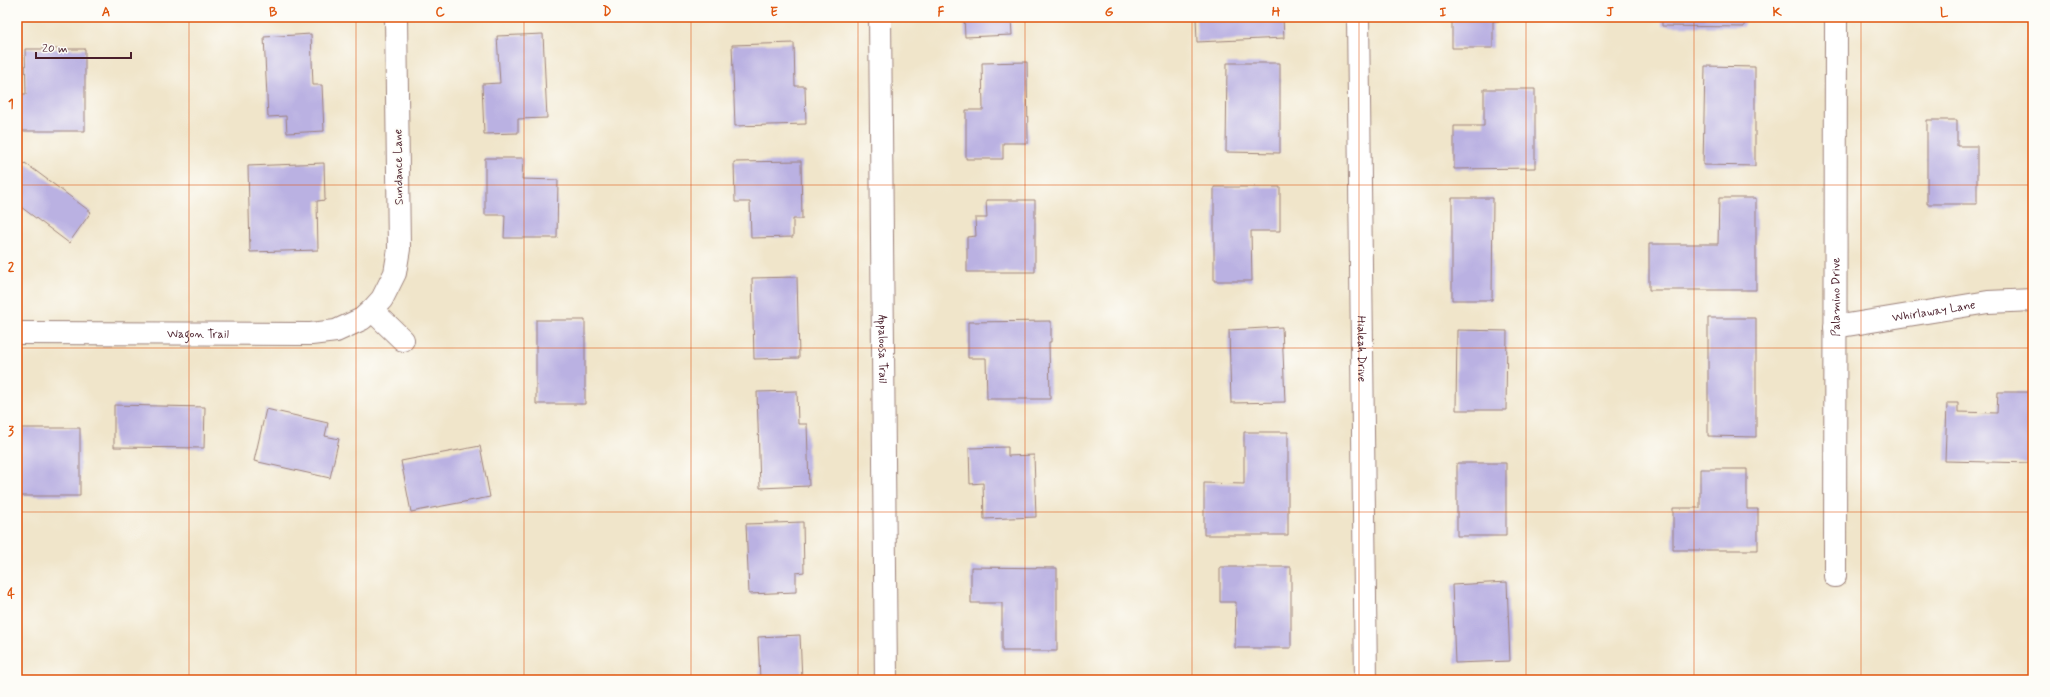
<svg xmlns="http://www.w3.org/2000/svg" width="2050" height="697" font-family="Mynerve,sans-serif">
  <style>
    .building { fill: #bab1e2 }
    .lines { fill: none; stroke-linecap: round; stroke-linejoin: round }
    .street-casing { stroke: #9d827a; stroke-width: 24 }
    .street { stroke: #fff; stroke-width: 22 }
    .grid { fill: none; stroke: #e0560e; stroke-width: 1; stroke-opacity: 0.55 }
    .labels { text-anchor: middle; stroke-width: 3.5; stroke-linejoin: round; paint-order: stroke }
    .street-label { font-size: 12px; fill: #4a1f2b; stroke: #fdfcf7 }
    .neatline { fill: none; stroke: #e0560e; stroke-width: 1.5 }
    .grid-label { font-size: 13px; text-anchor: middle; font-weight: bold; fill: #e0560e }
  </style>
  <rect width="100%" height="100%" fill="#fdfcf7"/>
  <filter id="ink" filterUnits="userSpaceOnUse"><feTurbulence type="fractalNoise" baseFrequency=".025" numOctaves="2"/><feDisplacementMap in="SourceGraphic" scale="8" xChannelSelector="R" yChannelSelector="G"/><feConvolveMatrix kernelMatrix="1 2 1 2 8 2 1 2 1" color-interpolation-filters="sRGB"/></filter>
  <filter id="wash" filterUnits="userSpaceOnUse"><feTurbulence type="fractalNoise" baseFrequency=".012" numOctaves="4" result="noise"/><feDisplacementMap in="SourceGraphic" scale="16" xChannelSelector="R" yChannelSelector="G"/><feGaussianBlur stdDeviation="0.9" result="paint"/><feColorMatrix in="noise" values="0 0 0 0 0 0 0 0 0 0 0 0 0 0 0 0 0 1.4 0 .05"/><feComposite in="paint" operator="in"/></filter>
  <g filter="url(#wash)">
    <rect width="100%" height="100%" fill="#f0e5ca"/>
    <g id="blocks">
      <path class="building" d="M 964,17 L 1011,17 L 1012,35 L 965,37 Z
        M 1196,17 L 1283,17 L 1284,38 L 1197,42 Z
        M 1452,17 L 1500,17 L 1500,21 L 1493,21 L 1493,48 L 1452,48 Z
        M 1662,17 L 1744,17 L 1744,27 L 1662,26 Z
        M 311,34 L 313,85 L 322,85 L 324,131 L 287,133 L 286,116 L 268,117 L 264,37 Z
        M 543,34 L 547,118 L 518,119 L 518,133 L 484,134 L 482,84 L 500,83 L 497,36 Z
        M 794,43 L 795,86 L 805,86 L 806,124 L 735,126 L 732,45 Z
        M 25,49 L 85,49 L 85,131 L 17,131 L 17,94 L 26,94 Z
        M 1027,62 L 1028,143 L 1003,143 L 1003,159 L 966,159 L 966,110 L 983,110 L 982,63 Z
        M 1227,63 L 1280,63 L 1280,153 L 1226,152 Z
        M 1705,66 L 1755,67 L 1755,166 L 1703,165 Z
        M 1484,89 L 1535,89 L 1535,168 L 1454,169 L 1454,126 L 1484,126 Z
        M 1927,120 L 1957,120 L 1957,146 L 1977,146 L 1977,204 L 1927,204 Z
        M 485,158 L 523,158 L 522,179 L 558,180 L 557,238 L 504,238 L 505,215 L 485,215 Z
        M 801,161 L 802,219 L 793,219 L 793,237 L 751,238 L 750,202 L 735,202 L 734,162 Z
        M 25,163 L 91,212 L 69,243 L 17,204 L 17,174 Z
        M 324,163 L 325,200 L 317,201 L 318,250 L 250,252 L 248,166 Z
        M 1214,187 L 1280,187 L 1280,231 L 1251,231 L 1252,281 L 1214,281 Z
        M 1452,198 L 1493,198 L 1492,300 L 1452,300 Z
        M 1719,198 L 1756,198 L 1756,290 L 1649,290 L 1649,244 L 1718,244 Z
        M 986,200 L 1035,200 L 1035,272 L 967,272 L 967,237 L 976,236 L 975,218 L 987,218 Z
        M 797,277 L 799,358 L 754,359 L 752,278 Z
        M 1708,318 L 1756,318 L 1756,437 L 1708,436 Z
        M 536,320 L 585,320 L 585,404 L 536,404 Z
        M 1051,321 L 1051,342 L 1049,342 L 1050,399 L 987,399 L 986,358 L 968,358 L 968,322 Z
        M 1282,327 L 1285,402 L 1231,403 L 1229,330 Z
        M 1457,330 L 1507,331 L 1506,410 L 1456,410 Z
        M 797,391 L 798,424 L 807,424 L 809,486 L 760,488 L 757,392 Z
        M 1998,392 L 2033,392 L 2033,463 L 1945,461 L 1947,403 L 1958,403 L 1958,412 L 1997,413 Z
        M 114,405 L 205,407 L 204,448 L 114,447 Z
        M 266,409 L 328,423 L 325,436 L 339,439 L 330,478 L 254,461 Z
        M 17,428 L 80,428 L 80,496 L 17,496 Z
        M 1244,432 L 1288,432 L 1288,535 L 1204,535 L 1204,483 L 1244,484 Z
        M 480,446 L 490,497 L 411,512 L 401,461 Z
        M 1008,447 L 1008,456 L 1034,455 L 1036,517 L 984,519 L 983,483 L 970,484 L 969,448 Z
        M 1457,463 L 1506,463 L 1506,536 L 1457,536 Z
        M 1700,469 L 1747,469 L 1747,509 L 1758,509 L 1758,550 L 1673,550 L 1673,508 L 1700,508 Z
        M 803,522 L 804,572 L 796,573 L 796,592 L 749,594 L 746,524 Z
        M 971,567 L 1057,568 L 1057,651 L 1002,651 L 1002,603 L 971,603 Z
        M 1220,567 L 1291,567 L 1291,648 L 1235,648 L 1236,602 L 1220,602 Z
        M 1507,582 L 1510,661 L 1455,663 L 1452,585 Z
        M 800,635 L 802,680 L 760,680 L 758,637 Z"/>
    </g>
  </g>
  <g filter="url(#ink)">
    <use href="#blocks" fill-opacity="0" stroke="#9d827a" stroke-width="1"/>
    <g class="lines">
      <defs>
        <g id="street">
          <path id="s1" d="M 880,17 L 886,680"/>
          <path id="s2" d="M 1358,17 L 1366,680"/>
          <path d="M 372,310 L 403,340"/>
          <path id="s3" d="M 1835,327 L 1988,302 L 2033,300"/>
          <path id="s4" d="M 17,333 L 311,334 L 336,331 L 362,319 L 372,310 L 382,299 L 395,273 L 399,249 L 396,17"/>
          <path id="s5" d="M 1835,576 L 1836,17"/>
        </g>
      </defs>
      <use href="#street" class="street-casing"/>
      <use href="#street" class="street"/>
    </g>
  </g>
  <path class="grid" d="M 189,17 L 189,680M 356,17 L 356,680M 524,17 L 524,680M 691,17 L 691,680M 858,17 L 858,680M 1025,17 L 1025,680M 1192,17 L 1192,680M 1359,17 L 1359,680M 1526,17 L 1526,680M 1694,17 L 1694,680M 1861,17 L 1861,680M 17,185 L 2033,185M 17,348 L 2033,348M 17,512 L 2033,512"/>
  <g class="labels">
    <g class="street-label">
      <text transform="translate(398 167) rotate(-91)" y="4">Sundance Lane</text>
      <text dy="4" stroke="none"><textPath href="#s5" startOffset="279">Palamino Drive</textPath></text>
      <text dy="4" stroke="none"><textPath href="#s3" startOffset="100">Whirlaway Lane</textPath></text>
      <text dy="4" stroke="none"><textPath href="#s4" startOffset="181">Wagon Trail</textPath></text>
      <text dy="4" stroke="none"><textPath href="#s2" startOffset="332">Hialeah Drive</textPath></text>
      <text dy="4" stroke="none"><textPath href="#s1" startOffset="332">Appaloosa Trail</textPath></text>
    </g>
  </g>
  <rect width="2050" height="697" fill="none" stroke="#fdfcf7" stroke-width="44"/>
  <path d="M36 52v6h95v-6" fill="none" stroke="#4a1f2b" stroke-width="2"/>
  <text x="42" y="52" font-size="12" fill="#4a1f2b" stroke="#fdfcf7" stroke-width="3" paint-order="stroke">20 m</text>
  <rect x="22" y="22" width="2006" height="653" class="neatline"/>
  <g class="grid-label">
    <text x="106" y="16">A</text>
    <text x="273" y="16">B</text>
    <text x="440" y="16">C</text>
    <text x="607" y="16">D</text>
    <text x="774" y="16">E</text>
    <text x="941" y="16">F</text>
    <text x="1109" y="16">G</text>
    <text x="1276" y="16">H</text>
    <text x="1443" y="16">I</text>
    <text x="1610" y="16">J</text>
    <text x="1777" y="16">K</text>
    <text x="1944" y="16">L</text>
    <text x="11" y="108">1</text>
    <text x="11" y="271">2</text>
    <text x="11" y="435">3</text>
    <text x="11" y="598">4</text>
  </g>
</svg>
